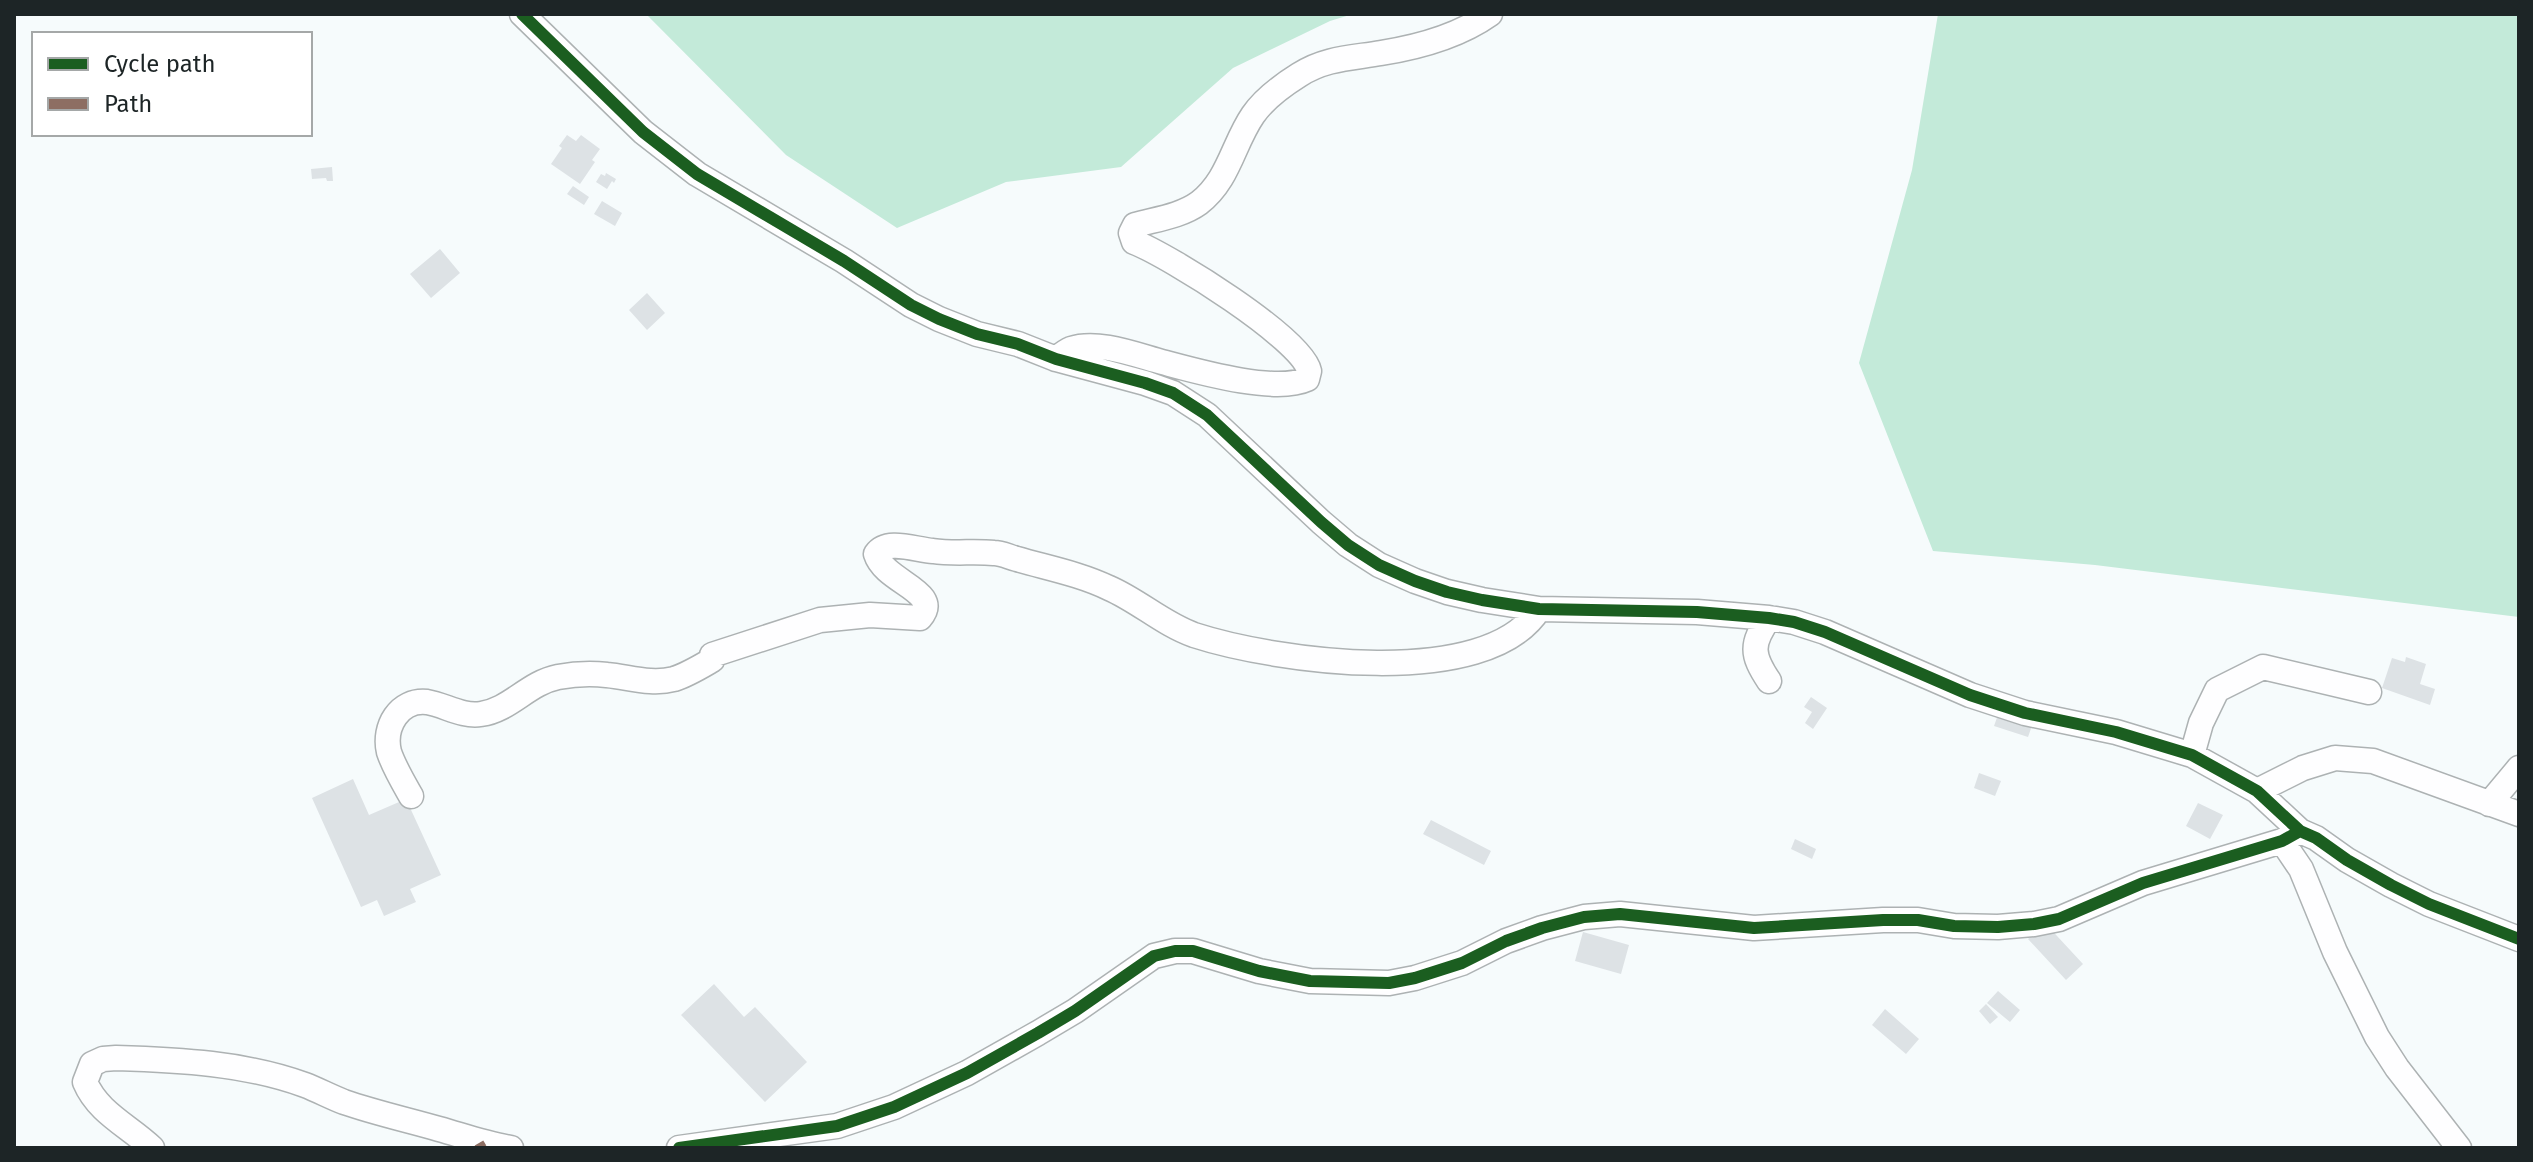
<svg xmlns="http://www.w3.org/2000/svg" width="2533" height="1162" font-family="'Fira Sans',sans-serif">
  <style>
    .forest { fill: #c3ead9 }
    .building { fill: #dde2e5 }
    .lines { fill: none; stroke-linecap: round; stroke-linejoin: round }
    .minor-casing { stroke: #adb2b3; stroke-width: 27 }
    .minor { stroke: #fefeff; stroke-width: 24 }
    .quiet { stroke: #8d6e63; stroke-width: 10; stroke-dasharray: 20 10; stroke-linecap: butt }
    .cycleway-casing { stroke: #fff; stroke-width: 17 }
    .cycleway { stroke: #1b5e20; stroke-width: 12 }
  </style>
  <rect width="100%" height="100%" fill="#f6fbfc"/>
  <path class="forest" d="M 646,14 L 1353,14 L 1330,21 L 1233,68 L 1121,167 L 1006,182 L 897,228 L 786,155 Z
    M 1938,14 L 2519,14 L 2519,617 L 2095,565 L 1933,551 L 1859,363 L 1912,170 Z"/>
  <path class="building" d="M 567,135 L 576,141 L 581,135 L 600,149 L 592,160 L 595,162 L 580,184 L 551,164 L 562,148 L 559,146 Z
    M 332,167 L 333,181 L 327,181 L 326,178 L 312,179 L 311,169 Z
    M 606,173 L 616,179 L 614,183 L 612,181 L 607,189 L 596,182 L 601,174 L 605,176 Z
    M 573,186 L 589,197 L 584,205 L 567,194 Z
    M 602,201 L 622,213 L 615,226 L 594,214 Z
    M 440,249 L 460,273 L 431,298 L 410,274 Z
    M 647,293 L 665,313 L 647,330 L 629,310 Z
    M 2406,657 L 2426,664 L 2420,684 L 2435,689 L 2430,705 L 2382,688 L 2392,658 L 2405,662 Z
    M 1811,697 L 1827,708 L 1813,729 L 1805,723 L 1812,712 L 1804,707 Z
    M 2000,709 L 2034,720 L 2028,737 L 1994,726 Z
    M 1979,773 L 2001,781 L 1995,796 L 1974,788 Z
    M 353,779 L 369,815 L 406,799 L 441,875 L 410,889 L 416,902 L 384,916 L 377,900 L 361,907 L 312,798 Z
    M 2198,803 L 2223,815 L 2210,839 L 2186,826 Z
    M 1431,820 L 1491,851 L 1484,865 L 1423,834 Z
    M 1795,839 L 1816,849 L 1812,859 L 1791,849 Z
    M 2045,923 L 2083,964 L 2066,980 L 2028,939 Z
    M 1583,932 L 1629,945 L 1621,974 L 1575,961 Z
    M 714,984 L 744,1017 L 755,1007 L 807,1062 L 765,1102 L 681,1015 Z
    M 1998,991 L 2020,1010 L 2010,1022 L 1987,1003 Z
    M 1986,1004 L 1998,1017 L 1990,1024 L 1979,1011 Z
    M 1885,1009 L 1919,1039 L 1906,1054 L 1872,1025 Z"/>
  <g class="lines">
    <defs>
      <path id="minor" d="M 522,14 L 643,132 L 697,174 L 844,261 L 911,305 L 939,319 L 977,334 L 1018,344 L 1056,359 L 1145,383 L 1173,393 L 1207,415 L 1321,522 L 1348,545 L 1379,565 L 1415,581 L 1447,592 L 1482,600 L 1539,609 L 1697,612 L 1769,618 L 1794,622 L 1825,632 L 1970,695 L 2025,713 L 2116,732 L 2192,755 L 2257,791 L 2300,831 L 2316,838 L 2347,860 L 2391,885 L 2429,904 L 2519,939
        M 1056,359 C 1061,355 1066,351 1071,349 C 1098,340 1136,355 1162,362 C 1196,371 1275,394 1307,379 L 1309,371 C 1303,339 1168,255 1134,242 L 1131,233 L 1135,225 C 1157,219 1181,216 1199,203 C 1229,180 1233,144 1253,115 C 1264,99 1283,85 1299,75 C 1325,58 1352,58 1381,53 C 1419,47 1459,36 1490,14
        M 1769,681 C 1751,654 1751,644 1769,618
        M 2192,755 L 2201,723 L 2217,690 L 2263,667 L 2369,692
        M 2257,791 L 2303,768 L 2335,758 L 2373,761 L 2519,814
        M 411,796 C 403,782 394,767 389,752 C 383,727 399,699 427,702 C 445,705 462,717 481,714 C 510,710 528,683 558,677 C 574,674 590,673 607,675 C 629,677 651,685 674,679 C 687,675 700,667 712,660 L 712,655 L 820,620 L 870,615 L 920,618 C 943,591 885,583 876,554 C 887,538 916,550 933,551 C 953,554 974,551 994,553 C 1002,553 1009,557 1017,559 C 1048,568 1080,574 1109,588 C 1139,601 1163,624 1194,635 C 1274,661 1487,692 1539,609
        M 2489,804 L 2519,768
        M 2282,841 L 2301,869 L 2335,952 L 2377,1037 L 2397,1068 L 2459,1148
        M 152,1148 C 129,1126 98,1113 85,1082 L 92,1064 L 103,1059 L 116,1058 C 179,1060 245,1063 305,1085 C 318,1090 331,1097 344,1102 C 376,1113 408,1120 439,1129 C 464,1136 486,1144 511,1148
        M 679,1148 L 837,1126 L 894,1107 L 967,1073 L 1038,1033 L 1075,1011 L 1154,956 L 1175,951 L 1193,951 L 1259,971 L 1310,981 L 1389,983 L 1415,978 L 1462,963 L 1506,941 L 1542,928 L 1584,917 L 1620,914 L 1754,928 L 1883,920 L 1918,920 L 1954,926 L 1998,927 L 2034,924 L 2059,919 L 2143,883 L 2282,841 L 2300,831"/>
    </defs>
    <use href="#minor" class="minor-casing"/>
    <use href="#minor" class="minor"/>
    <path class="quiet" d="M 479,1143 L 482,1148"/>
    <defs>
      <path id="cycleway" d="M 522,14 L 643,132 L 697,174 L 844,261 L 911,305 L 939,319 L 977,334 L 1018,344 L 1056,359 L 1145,383 L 1173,393 L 1207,415 L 1321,522 L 1348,545 L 1379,565 L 1415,581 L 1447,592 L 1482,600 L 1539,609 L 1697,612 L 1769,618 L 1794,622 L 1825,632 L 1970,695 L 2025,713 L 2116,732 L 2192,755 L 2257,791 L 2300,831 L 2316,838 L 2347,860 L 2391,885 L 2429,904 L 2519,939
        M 679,1148 L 837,1126 L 894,1107 L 967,1073 L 1038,1033 L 1075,1011 L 1154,956 L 1175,951 L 1193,951 L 1259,971 L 1310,981 L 1389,983 L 1415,978 L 1462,963 L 1506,941 L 1542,928 L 1584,917 L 1620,914 L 1754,928 L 1883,920 L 1918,920 L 1954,926 L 1998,927 L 2034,924 L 2059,919 L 2143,883 L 2282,841 L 2300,831"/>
    </defs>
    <use href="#cycleway" class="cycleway-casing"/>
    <use href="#cycleway" class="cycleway"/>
  </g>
  <rect width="2533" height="1162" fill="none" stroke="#1d2526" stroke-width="32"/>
  <rect x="32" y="32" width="280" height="104" fill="#ffffff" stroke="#a5a8a8" stroke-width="2"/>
  <rect x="48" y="58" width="40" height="12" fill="#1b5e20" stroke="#a5a8a8" stroke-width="2"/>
  <text x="104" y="72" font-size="24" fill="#1d2526">Cycle path</text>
  <rect x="48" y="98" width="40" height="12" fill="#8d6e63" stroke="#a5a8a8" stroke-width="2"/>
  <text x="104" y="112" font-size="24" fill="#1d2526">Path</text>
</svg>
